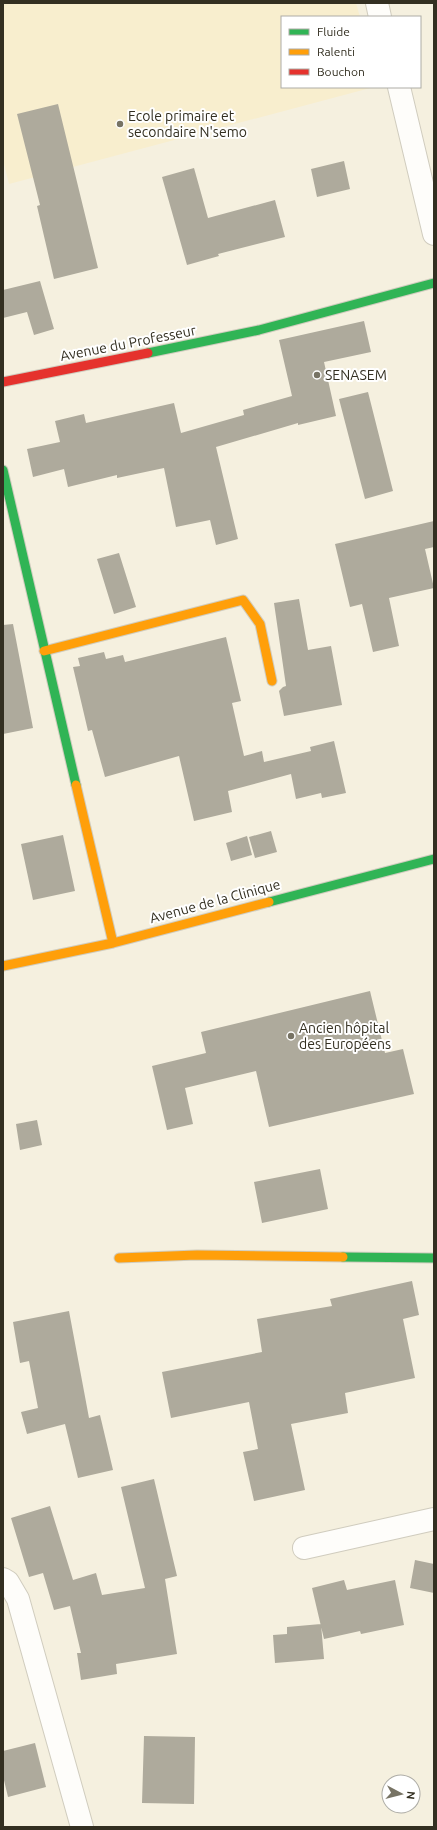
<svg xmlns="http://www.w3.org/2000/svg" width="437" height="1830" font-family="Ubuntu,sans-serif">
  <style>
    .built { fill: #f8eece }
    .building { fill: #aeaa9c }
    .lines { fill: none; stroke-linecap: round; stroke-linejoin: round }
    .street-casing { stroke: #d0ccbe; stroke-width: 24 }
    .fast-casing { stroke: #d0ccbe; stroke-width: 11 }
    .slow-casing { stroke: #d0ccbe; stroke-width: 11 }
    .jam-casing { stroke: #d0ccbe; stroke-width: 11 }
    .street { stroke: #fefdfa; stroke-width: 22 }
    .fast { stroke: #30b455; stroke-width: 9 }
    .slow { stroke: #ff9f0a; stroke-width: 9 }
    .jam { stroke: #e5322d; stroke-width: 9 }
    .poi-dot { fill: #777364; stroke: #fff; stroke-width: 1.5 }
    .labels { text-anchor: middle; stroke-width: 4; stroke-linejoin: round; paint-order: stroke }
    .poi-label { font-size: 14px; fill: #332f21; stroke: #fff; text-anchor: start }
    .street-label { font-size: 14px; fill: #332f21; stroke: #fff }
  </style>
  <rect width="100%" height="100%" fill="#f5f0df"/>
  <path class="built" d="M 3,3 L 356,3 L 360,17 L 282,17 L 282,87 L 374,87 L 9,184 L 3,160 Z"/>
  <path class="building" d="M 58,104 L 98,268 L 54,279 L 37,206 L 40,205 L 17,114 Z
    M 344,161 L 350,189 L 317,197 L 311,169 Z
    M 194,168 L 208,218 L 275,200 L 285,237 L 218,254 L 219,256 L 187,265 L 162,177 Z
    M 40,281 L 54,329 L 34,335 L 27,312 L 3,318 L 3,290 Z
    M 364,321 L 371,352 L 324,362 L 336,416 L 298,425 L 298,423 L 216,447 L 238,539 L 216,545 L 210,520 L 176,527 L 164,468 L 117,478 L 117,475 L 68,487 L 64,469 L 33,477 L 27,449 L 60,442 L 55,421 L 84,414 L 86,423 L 174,403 L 181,433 L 244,415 L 243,410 L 292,396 L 279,340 Z
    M 368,392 L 393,491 L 365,499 L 339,399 Z
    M 434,521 L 434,547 L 425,549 L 434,588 L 389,598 L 399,646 L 373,652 L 362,604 L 350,607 L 335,544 Z
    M 119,553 L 136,607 L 114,614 L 97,559 Z
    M 299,599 L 308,650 L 331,646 L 342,705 L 284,716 L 279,691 L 283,687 L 286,686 L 274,603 Z
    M 13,624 L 33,728 L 3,734 L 3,625 Z
    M 226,637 L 241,701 L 232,703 L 244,756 L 262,751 L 264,762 L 311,751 L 310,747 L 334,741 L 346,793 L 322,798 L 321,793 L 296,799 L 291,774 L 228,791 L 232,812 L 194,821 L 179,756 L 105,777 L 92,730 L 88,731 L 73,667 L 80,666 L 78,658 L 104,652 L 106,659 L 123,655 L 125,662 Z
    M 271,831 L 277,852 L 255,858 L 249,837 Z
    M 63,835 L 75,891 L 33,900 L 21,844 Z
    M 247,836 L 252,855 L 231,861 L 226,843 Z
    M 370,991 L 385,1053 L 403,1049 L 414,1094 L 269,1127 L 256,1071 L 185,1088 L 193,1124 L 167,1130 L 152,1066 L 206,1053 L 201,1032 Z
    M 37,1120 L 42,1145 L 20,1150 L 16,1124 Z
    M 320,1169 L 328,1209 L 262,1223 L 254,1182 Z
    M 412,1281 L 419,1315 L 403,1319 L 415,1378 L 345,1393 L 348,1413 L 291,1424 L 305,1490 L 254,1501 L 243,1452 L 258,1449 L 249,1402 L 171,1418 L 162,1372 L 262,1352 L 257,1319 L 332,1306 L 330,1299 Z
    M 69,1311 L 89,1418 L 100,1415 L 113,1470 L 78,1478 L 65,1424 L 27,1434 L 21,1412 L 38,1408 L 29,1361 L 20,1363 L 13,1322 Z
    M 154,1479 L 177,1576 L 165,1579 L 177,1654 L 116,1664 L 117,1674 L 81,1680 L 77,1653 L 81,1653 L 70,1606 L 54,1610 L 43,1573 L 29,1577 L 11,1518 L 50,1506 L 73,1580 L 96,1573 L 102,1595 L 145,1588 L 121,1487 Z
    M 415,1560 L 434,1564 L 434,1593 L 410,1588 Z
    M 344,1580 L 347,1590 L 395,1580 L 404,1625 L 361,1634 L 360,1631 L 324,1639 L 312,1588 Z
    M 321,1624 L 324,1659 L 275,1663 L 273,1635 L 287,1634 L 287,1627 Z
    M 144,1736 L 195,1737 L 194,1804 L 142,1803 Z
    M 35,1743 L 46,1787 L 8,1797 L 3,1776 L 3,1751 Z"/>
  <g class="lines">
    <defs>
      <path id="street" d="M 377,3 L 380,17
        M 399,87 L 434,234
        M 304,1548 L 434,1519
        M 3,1579 L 8,1582 L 18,1599 L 82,1827"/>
      <path id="fast" d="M 148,353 L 259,330 L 434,283
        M 3,470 L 76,785
        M 269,902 L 434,859
        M 343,1257 L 434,1258"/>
      <path id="slow" d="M 44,651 L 243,600 L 260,624 L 272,681
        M 76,785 L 113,943
        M 3,966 L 113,943 L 269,902
        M 119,1258 L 197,1255 L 343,1257"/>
      <path id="jam" d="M 3,382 L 148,353"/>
    </defs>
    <use href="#street" class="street-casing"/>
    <use href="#fast" class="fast-casing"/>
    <use href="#slow" class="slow-casing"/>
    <use href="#jam" class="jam-casing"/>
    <use href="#street" class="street"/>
    <use href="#fast" class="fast"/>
    <use href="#slow" class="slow"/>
    <use href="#jam" class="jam"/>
  </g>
  <g class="poi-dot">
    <circle cx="120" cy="124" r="4"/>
    <circle cx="317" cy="375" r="4"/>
    <circle cx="291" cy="1036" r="4"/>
  </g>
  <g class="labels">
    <g class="poi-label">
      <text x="128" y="121">Ecole primaire et<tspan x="128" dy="16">secondaire N'semo</tspan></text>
      <text x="325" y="380">SENASEM</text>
      <text x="299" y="1033">Ancien hôpital<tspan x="299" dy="16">des Européens</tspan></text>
    </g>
    <g class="street-label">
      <text transform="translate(128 343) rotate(-11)" y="5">Avenue du Professeur</text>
      <text transform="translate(215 901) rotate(-15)" y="5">Avenue de la Clinique</text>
    </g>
  </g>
  <rect width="437" height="1830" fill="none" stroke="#332f21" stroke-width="8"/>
  <rect x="281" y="16" width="140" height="72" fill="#ffffff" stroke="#adaca6"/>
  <rect x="289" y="29" width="20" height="6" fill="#30b455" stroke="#adaca6"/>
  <text x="317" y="36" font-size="12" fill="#332f21">Fluide</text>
  <rect x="289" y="49" width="20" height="6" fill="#ff9f0a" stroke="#adaca6"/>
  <text x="317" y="56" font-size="12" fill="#332f21">Ralenti</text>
  <rect x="289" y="69" width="20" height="6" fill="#e5322d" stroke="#adaca6"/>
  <text x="317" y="76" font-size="12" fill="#332f21">Bouchon</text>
  <g transform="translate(401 1794) rotate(97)"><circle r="19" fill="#ffffff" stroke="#adaca6"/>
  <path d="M0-3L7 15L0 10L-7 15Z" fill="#777364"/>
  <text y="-6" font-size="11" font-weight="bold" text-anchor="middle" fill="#332f21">N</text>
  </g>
</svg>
